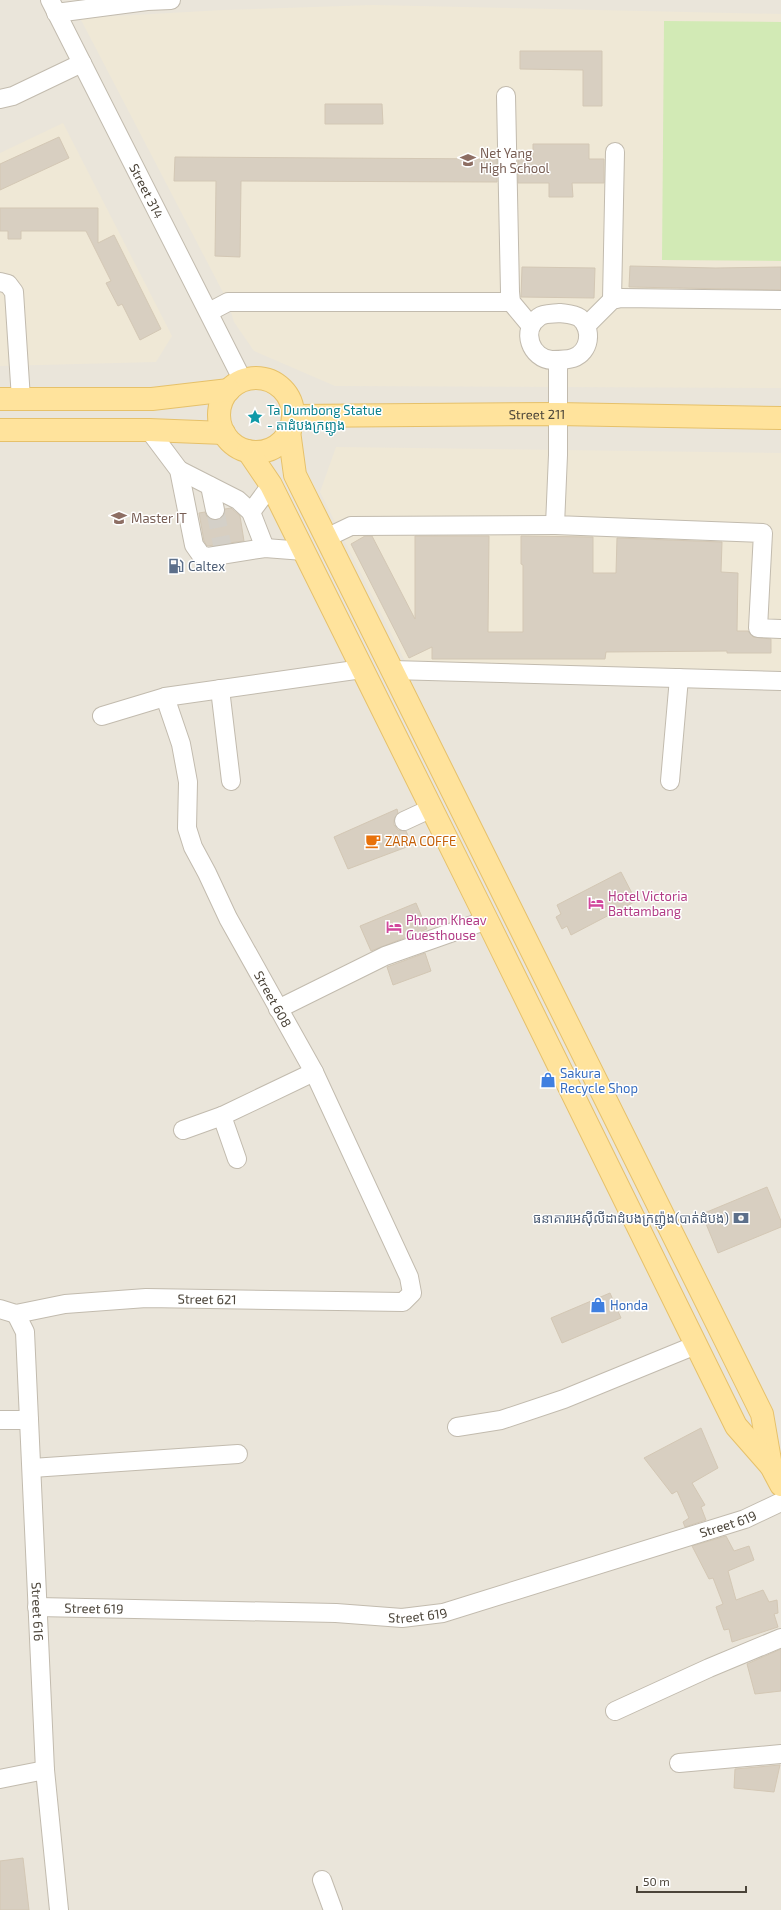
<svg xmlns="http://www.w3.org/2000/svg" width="781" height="1910" font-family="'Exo 2','Noto Sans Khmer',sans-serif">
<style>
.residential{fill:#eae5da}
.education{fill:#efe8d6}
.green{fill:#d2eab5}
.building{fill:#d8cfc1;stroke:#d3c7b4}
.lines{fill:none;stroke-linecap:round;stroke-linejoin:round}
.minor-tunnel{stroke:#d4d0c8;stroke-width:18;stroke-dasharray:18 9;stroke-linecap:butt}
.minor-casing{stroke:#c2bbae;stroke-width:20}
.major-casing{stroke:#e6c16a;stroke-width:24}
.minor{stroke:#fff;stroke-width:18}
.major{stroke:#ffe39c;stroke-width:22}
.labels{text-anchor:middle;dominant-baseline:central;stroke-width:3;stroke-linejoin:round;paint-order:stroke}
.education-label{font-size:13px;fill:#785e54;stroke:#fff;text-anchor:start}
.street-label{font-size:13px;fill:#4b4439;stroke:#fff}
.culture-label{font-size:13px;fill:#0d838f;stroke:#fff;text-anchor:start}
.service-label{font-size:13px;fill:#4e5e75;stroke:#fff;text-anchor:start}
.food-label{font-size:13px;fill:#c56008;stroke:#fff;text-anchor:start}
.hotel-label{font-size:13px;fill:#b23c85;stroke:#fff;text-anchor:start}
.shop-label{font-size:13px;fill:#366cbe;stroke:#fff;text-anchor:start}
</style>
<rect width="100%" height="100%" fill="#f6f3ec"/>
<path class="residential" d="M0,0H781V1910H0Z"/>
<path class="education" d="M373,5L781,14V388L335,386L254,351L234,322L228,302L80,18L223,10Z
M63,123L172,336L156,362L0,366V153Z
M336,447L781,453V671L405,661L320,492Z"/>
<path class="green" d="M664,21L781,22V261L662,260Z"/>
<path class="building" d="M520,51H602V106H583V70L520,69Z
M325,104H382L383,124H325Z
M59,137L69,158L0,190V164Z
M533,144H589V159H604V183H572L573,197H549V183H518V159H533Z
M175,157L497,159V182L241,181L240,257L215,256L216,181H174Z
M0,208H98V243L114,235L161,329L140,340L122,304L118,306L106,283L111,281L86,231H21V239H8V231H0Z
M630,266L715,268L781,267V290L629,287Z
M522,267L595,268L594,298L521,297Z
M231,508L240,516L244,541L207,546L204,541L199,513L205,512L207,517L217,520L222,518L225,509Z
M365,536H372L415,619V536H489L488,632H523V565L521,564V536L593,537V573H616L617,538L722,542L721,572L738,573L737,631H748L753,637L771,639V653H727V651L606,652L605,659H432V647L409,658L351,544Z
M397,809L398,813L394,820V825L398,830L406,831L412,845L348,869L334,837Z
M621,872L636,901L571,935L567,926L562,929L556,917L561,914L557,905Z
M416,903L427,929L371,951L360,926Z
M425,953L431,971L393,985L387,967Z
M767,1187L781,1221V1227L718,1253L702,1214Z
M610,1293L621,1318L562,1343L551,1318Z
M701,1428L718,1468L692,1483L705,1505L701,1507L706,1520L685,1527L683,1522L689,1518L677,1491L672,1494L644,1458Z
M726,1536L734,1551L749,1546L754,1560L728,1571L736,1600L763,1590L769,1602L777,1600L778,1613L774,1614L778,1627L732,1642L729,1629L724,1630L716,1607L723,1604L713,1578L709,1579L692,1546Z
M781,1649V1691L755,1694L747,1664Z
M780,1765L774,1792L734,1788L735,1769Z
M23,1858L29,1910H0V1861Z"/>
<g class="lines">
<path class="minor-tunnel" d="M215,510L223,549"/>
<defs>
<g id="minor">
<path id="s1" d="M50,0L243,381"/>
<path d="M56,13L147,1L171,0"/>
<path d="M506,96L510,292L511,302L531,326"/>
<path d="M0,99L13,96L82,63"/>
<path d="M0,282L8,284L14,292L21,399"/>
<path d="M612,300L615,152"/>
<path d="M209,312L228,302H511"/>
<path d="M560,313C567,314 574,314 580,318C593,330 590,352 573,358C567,360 558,360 552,360C531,359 520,330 539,317C544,313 553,314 560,313Z"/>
<path d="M586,326L612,300L621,298L781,300"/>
<path d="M558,360V455L555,525L763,533L758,628L781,629"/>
<path d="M149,430L179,470L194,545L201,555L208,557L265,548L304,551"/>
<path d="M179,470L238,500L251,512L265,548"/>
<path d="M210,486L215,510"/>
<path d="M251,512L271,485"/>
<path d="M326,538L351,526L555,525"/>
<path d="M392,670L781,681"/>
<path d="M220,689L231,781"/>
<path d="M102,716L165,697L362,669"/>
<path d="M670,781L679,678"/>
<path d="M404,821L432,808"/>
<path d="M278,1009L385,956L487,920"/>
<path d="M183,1130L222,1116"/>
<path d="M237,1159L222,1116L314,1072"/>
<path id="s2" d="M0,1309L16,1314L65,1304L146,1298L403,1302L412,1293L409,1277L314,1072L228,918L207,873L193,847L187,828L188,782L181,744L165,697"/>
<path id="s3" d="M16,1314L25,1332L45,1770L59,1910"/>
<path d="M0,1420H29"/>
<path d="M457,1427L501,1420L564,1399L696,1345"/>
<path d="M32,1468L238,1454"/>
<path id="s4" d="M37,1607L336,1613L402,1618L443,1613L745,1519L781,1502"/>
<path d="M615,1711L709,1668L781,1638"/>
<path d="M679,1763L781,1754"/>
<path d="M0,1779L45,1770"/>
<path d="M322,1880L333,1910"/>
</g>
<g id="major">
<circle cx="256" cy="415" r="37"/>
<path d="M0,399H152L229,390"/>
<path id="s5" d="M293,416L557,414L781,418"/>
<path d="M0,430H149L224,433"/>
<path d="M289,431L295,475L762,1414L771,1466"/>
<path d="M248,451L271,485L487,920L736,1426L771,1466L781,1485"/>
</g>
</defs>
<use href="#minor" class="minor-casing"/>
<use href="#major" class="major-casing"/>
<use href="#minor" class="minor"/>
<use href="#major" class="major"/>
</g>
<defs>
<symbol id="school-bare" viewBox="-9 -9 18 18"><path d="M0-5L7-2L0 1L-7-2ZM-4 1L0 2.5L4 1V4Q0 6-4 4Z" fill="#8d6e63" stroke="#fff" stroke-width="2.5" paint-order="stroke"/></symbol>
<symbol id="sight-bare" viewBox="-9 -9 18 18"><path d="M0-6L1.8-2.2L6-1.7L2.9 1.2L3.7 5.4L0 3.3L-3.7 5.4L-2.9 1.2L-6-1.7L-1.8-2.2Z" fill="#0f9aa8" stroke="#fff" stroke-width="2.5" paint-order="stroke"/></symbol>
<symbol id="university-bare" viewBox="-9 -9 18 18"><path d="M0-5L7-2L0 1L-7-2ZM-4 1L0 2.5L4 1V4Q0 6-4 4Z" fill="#8d6e63" stroke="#fff" stroke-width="2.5" paint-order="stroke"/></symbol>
<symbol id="fuel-bare" viewBox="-9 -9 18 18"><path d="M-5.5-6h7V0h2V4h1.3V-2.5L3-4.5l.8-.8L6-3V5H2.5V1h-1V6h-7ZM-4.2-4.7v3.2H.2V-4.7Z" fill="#5c6f8a" stroke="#fff" stroke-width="2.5" paint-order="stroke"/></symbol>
<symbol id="cafe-bare" viewBox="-9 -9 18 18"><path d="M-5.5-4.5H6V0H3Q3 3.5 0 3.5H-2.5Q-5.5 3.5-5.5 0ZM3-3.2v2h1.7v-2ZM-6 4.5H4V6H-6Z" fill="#e8710a" stroke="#fff" stroke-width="2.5" paint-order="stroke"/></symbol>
<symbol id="hotel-bare" viewBox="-9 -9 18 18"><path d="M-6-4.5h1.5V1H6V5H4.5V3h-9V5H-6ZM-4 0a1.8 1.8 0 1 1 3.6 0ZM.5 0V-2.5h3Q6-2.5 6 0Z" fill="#d1479c" stroke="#fff" stroke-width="2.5" paint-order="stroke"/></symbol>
<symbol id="shop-bare" viewBox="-9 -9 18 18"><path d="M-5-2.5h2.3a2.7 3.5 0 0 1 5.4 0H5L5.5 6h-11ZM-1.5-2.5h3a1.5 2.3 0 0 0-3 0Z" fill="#3f7fe0" stroke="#fff" stroke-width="2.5" paint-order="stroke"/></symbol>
<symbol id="bank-bare" viewBox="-9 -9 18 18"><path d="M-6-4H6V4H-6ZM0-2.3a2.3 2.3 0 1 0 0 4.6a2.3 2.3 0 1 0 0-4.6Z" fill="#5c6f8a" stroke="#fff" stroke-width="2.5" paint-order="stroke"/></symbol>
</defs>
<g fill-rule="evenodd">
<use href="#school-bare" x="457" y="149" width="22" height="22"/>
<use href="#sight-bare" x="244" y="406" width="22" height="22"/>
<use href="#university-bare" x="108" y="507" width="22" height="22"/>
<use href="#fuel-bare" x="165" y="555" width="22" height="22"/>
<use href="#cafe-bare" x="362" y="830" width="22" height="22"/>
<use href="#hotel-bare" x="585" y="892" width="22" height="22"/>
<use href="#hotel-bare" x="383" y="916" width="22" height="22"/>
<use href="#shop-bare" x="537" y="1069" width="22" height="22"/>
<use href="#bank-bare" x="730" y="1207" width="22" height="22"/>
<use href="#shop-bare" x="587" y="1294" width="22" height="22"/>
</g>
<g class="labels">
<g class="education-label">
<text x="480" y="153">Net Yang<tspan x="480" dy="15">High School</tspan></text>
<text x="131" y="518">Master IT</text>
</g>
<g class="street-label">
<text stroke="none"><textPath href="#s1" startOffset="214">Street 314</textPath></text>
<text stroke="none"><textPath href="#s5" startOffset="244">Street 211</textPath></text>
<text transform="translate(273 999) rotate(61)">Street 608</text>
<text stroke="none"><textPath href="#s2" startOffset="209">Street 621</textPath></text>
<text stroke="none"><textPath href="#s4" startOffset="705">Street 619</textPath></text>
<text stroke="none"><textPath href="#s4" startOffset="57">Street 619</textPath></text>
<text stroke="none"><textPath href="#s3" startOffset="300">Street 616</textPath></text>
<text stroke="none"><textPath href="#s4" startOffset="381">Street 619</textPath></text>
</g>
<g class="culture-label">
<text x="267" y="410">Ta Dumbong Statue<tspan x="267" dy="15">- តាដំបងក្រញូង</tspan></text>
</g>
<g class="service-label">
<text x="188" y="566">Caltex</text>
<text x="729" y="1218" text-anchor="end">ធនាគារអេស៊ីលីដាដំបងក្រញ៉ូង(បាត់ដំបង)</text>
</g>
<g class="food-label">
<text x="385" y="841">ZARA COFFE</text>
</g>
<g class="hotel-label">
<text x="608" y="896">Hotel Victoria<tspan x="608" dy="15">Battambang</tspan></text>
<text x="406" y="920">Phnom Kheav<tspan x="406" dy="15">Guesthouse</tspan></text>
</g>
<g class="shop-label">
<text x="560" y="1073">Sakura<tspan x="560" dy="15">Recycle Shop</tspan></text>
<text x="610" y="1305">Honda</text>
</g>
</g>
<path d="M637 1886v6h109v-6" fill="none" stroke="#4b4439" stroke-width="2"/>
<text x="643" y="1886" font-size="12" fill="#4b4439" stroke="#ffffff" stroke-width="3" paint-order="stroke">50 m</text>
</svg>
